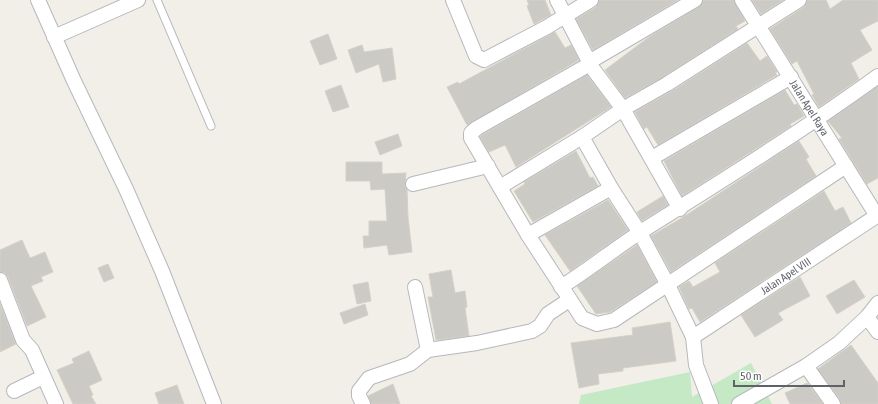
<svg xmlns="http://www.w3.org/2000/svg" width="878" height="404" font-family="'Asap Condensed',sans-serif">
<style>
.green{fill:#c5e8c5}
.building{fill:#cccac5;stroke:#d6d1c6}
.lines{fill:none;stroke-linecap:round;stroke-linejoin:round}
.lane-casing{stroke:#b5b8bc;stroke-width:9}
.street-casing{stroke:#b5b8bc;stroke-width:16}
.lane{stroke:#fff;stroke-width:7}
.street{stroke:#fff;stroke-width:14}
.labels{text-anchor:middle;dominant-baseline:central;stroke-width:3;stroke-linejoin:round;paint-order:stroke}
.street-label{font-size:11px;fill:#5f6368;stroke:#fff}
</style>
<rect width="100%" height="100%" fill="#f1efe8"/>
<path class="green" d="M751,363L772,404H579L581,395L690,372L692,397Z"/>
<path class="building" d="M527,0H545L551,15L534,24L527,6L529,5Z
M599,0H678L593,50L576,19L596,7Z
M703,0H734L745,21L736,26L738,29L663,77L625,98L605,70L649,37L699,7Z
M752,0H783L761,14Z
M807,0H826L830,9L843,0H878V21L860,30L872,50L851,63L859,79L819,107L812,95L814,94L797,61L792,64L770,29L804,7Z
M555,32L565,48L571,45L579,60L467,125L447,87L458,82L459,84Z
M328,34L337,59L320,65L310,41Z
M747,43L760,61L767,56L777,72L775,73L777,75L658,145L647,127L644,129L635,112L672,91Z
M362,45L364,52L392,48L396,79L383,82L379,64L356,73L348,50Z
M587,75L611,107L516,167L505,145L489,152L480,137L482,135Z
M341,85L349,107L333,112L325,91Z
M878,86V178L867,184L839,139L842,138L828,121Z
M785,90L794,105L797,104L804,116L790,124L791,126L785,130L682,196L664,161Z
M398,134L402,146L380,155L375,142Z
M799,141L809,157L806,159L816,176L671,272L651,236L685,216Z
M576,151L590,178L593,177L598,186L533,222L514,191L525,184L524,182Z
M346,162H382V174L406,173L405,186L407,190L408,217L412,252L389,255L387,245L364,248L363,236H369V221H387L385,189L371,190L370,181H346Z
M824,191L835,211L843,207L851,223L700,322L692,308L689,309L679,287L689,281L693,287L720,272L715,263Z
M663,196L668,205L642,221L637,212Z
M608,200L628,230L570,271L545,235Z
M22,240L30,258L45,252L53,272L41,277L43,281L31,286L46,317L27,326L8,277L5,273L0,272V250Z
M637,245L657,282L610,312L596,314L577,286Z
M108,264L114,278L104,282L98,268Z
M451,270L455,293L465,291L467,307L465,308L469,336L436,340L428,297H433L429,274Z
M800,277L810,296L778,313L783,320L755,337L741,315Z
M854,280L865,297L837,314L826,296Z
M368,282L371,301L357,304L353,285Z
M0,304L16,344L0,352Z
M365,304L368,315L344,324L340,313Z
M670,322L676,361L623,368V371L598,374L599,384L579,388L571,343L633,335L632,328Z
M851,345L878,383V404H841L840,399L818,369Z
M89,351L102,380L89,386L93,395L91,396L96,404H73L57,370L74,363L72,359Z
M807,383L823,404H790L785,393Z
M393,384L400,404H371L368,396Z
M177,385L184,404H159L155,393Z"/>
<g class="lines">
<defs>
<path id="lane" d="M157,0L211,126"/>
<g id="street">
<path d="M38,0L74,81L126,189L162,271L214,404"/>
<path d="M453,0L476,56L484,60L547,27L591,0"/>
<path d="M557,0L593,69L623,109L582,137L611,188L640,233L668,285L693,337L696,365L711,404"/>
<path id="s1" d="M742,0L877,216"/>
<path d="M54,37L138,0"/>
<path d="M589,62L695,0"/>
<path d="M590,64L477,128L471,133V138L528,235L582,318L597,324L614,320L846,166"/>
<path d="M652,158L791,77"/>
<path d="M413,184L488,166"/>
<path d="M500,187L582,137"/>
<path d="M680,209L623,109L667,84L799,0"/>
<path d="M528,235L611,188"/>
<path d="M0,280L23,340L32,350L56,404"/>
<path d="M415,287L428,350"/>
<path d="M561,287C588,270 613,250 639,233C720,182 801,132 878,76"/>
<path d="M867,317L878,332"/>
<path id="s2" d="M693,337L878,215"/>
<path d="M806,366L833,404"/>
<path d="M14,391L43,377"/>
<path d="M363,404L359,396V391L369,378L410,364L428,350L477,343L532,331L540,326L548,314L569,300"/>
<path d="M739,404L806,366L839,343L867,317L878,303"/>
</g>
</defs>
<use href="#lane" class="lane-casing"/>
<use href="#street" class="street-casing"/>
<use href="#lane" class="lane"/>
<use href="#street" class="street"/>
</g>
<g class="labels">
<g class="street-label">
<text stroke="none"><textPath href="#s1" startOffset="127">Jalan Apel Raya</textPath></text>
<text stroke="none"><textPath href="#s2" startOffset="111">Jalan Apel VIII</textPath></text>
</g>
</g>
<path d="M734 380v6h110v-6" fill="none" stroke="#5f6368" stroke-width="2"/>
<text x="740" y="380" font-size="12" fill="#5f6368" stroke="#ffffff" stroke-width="3" paint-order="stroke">50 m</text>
</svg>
